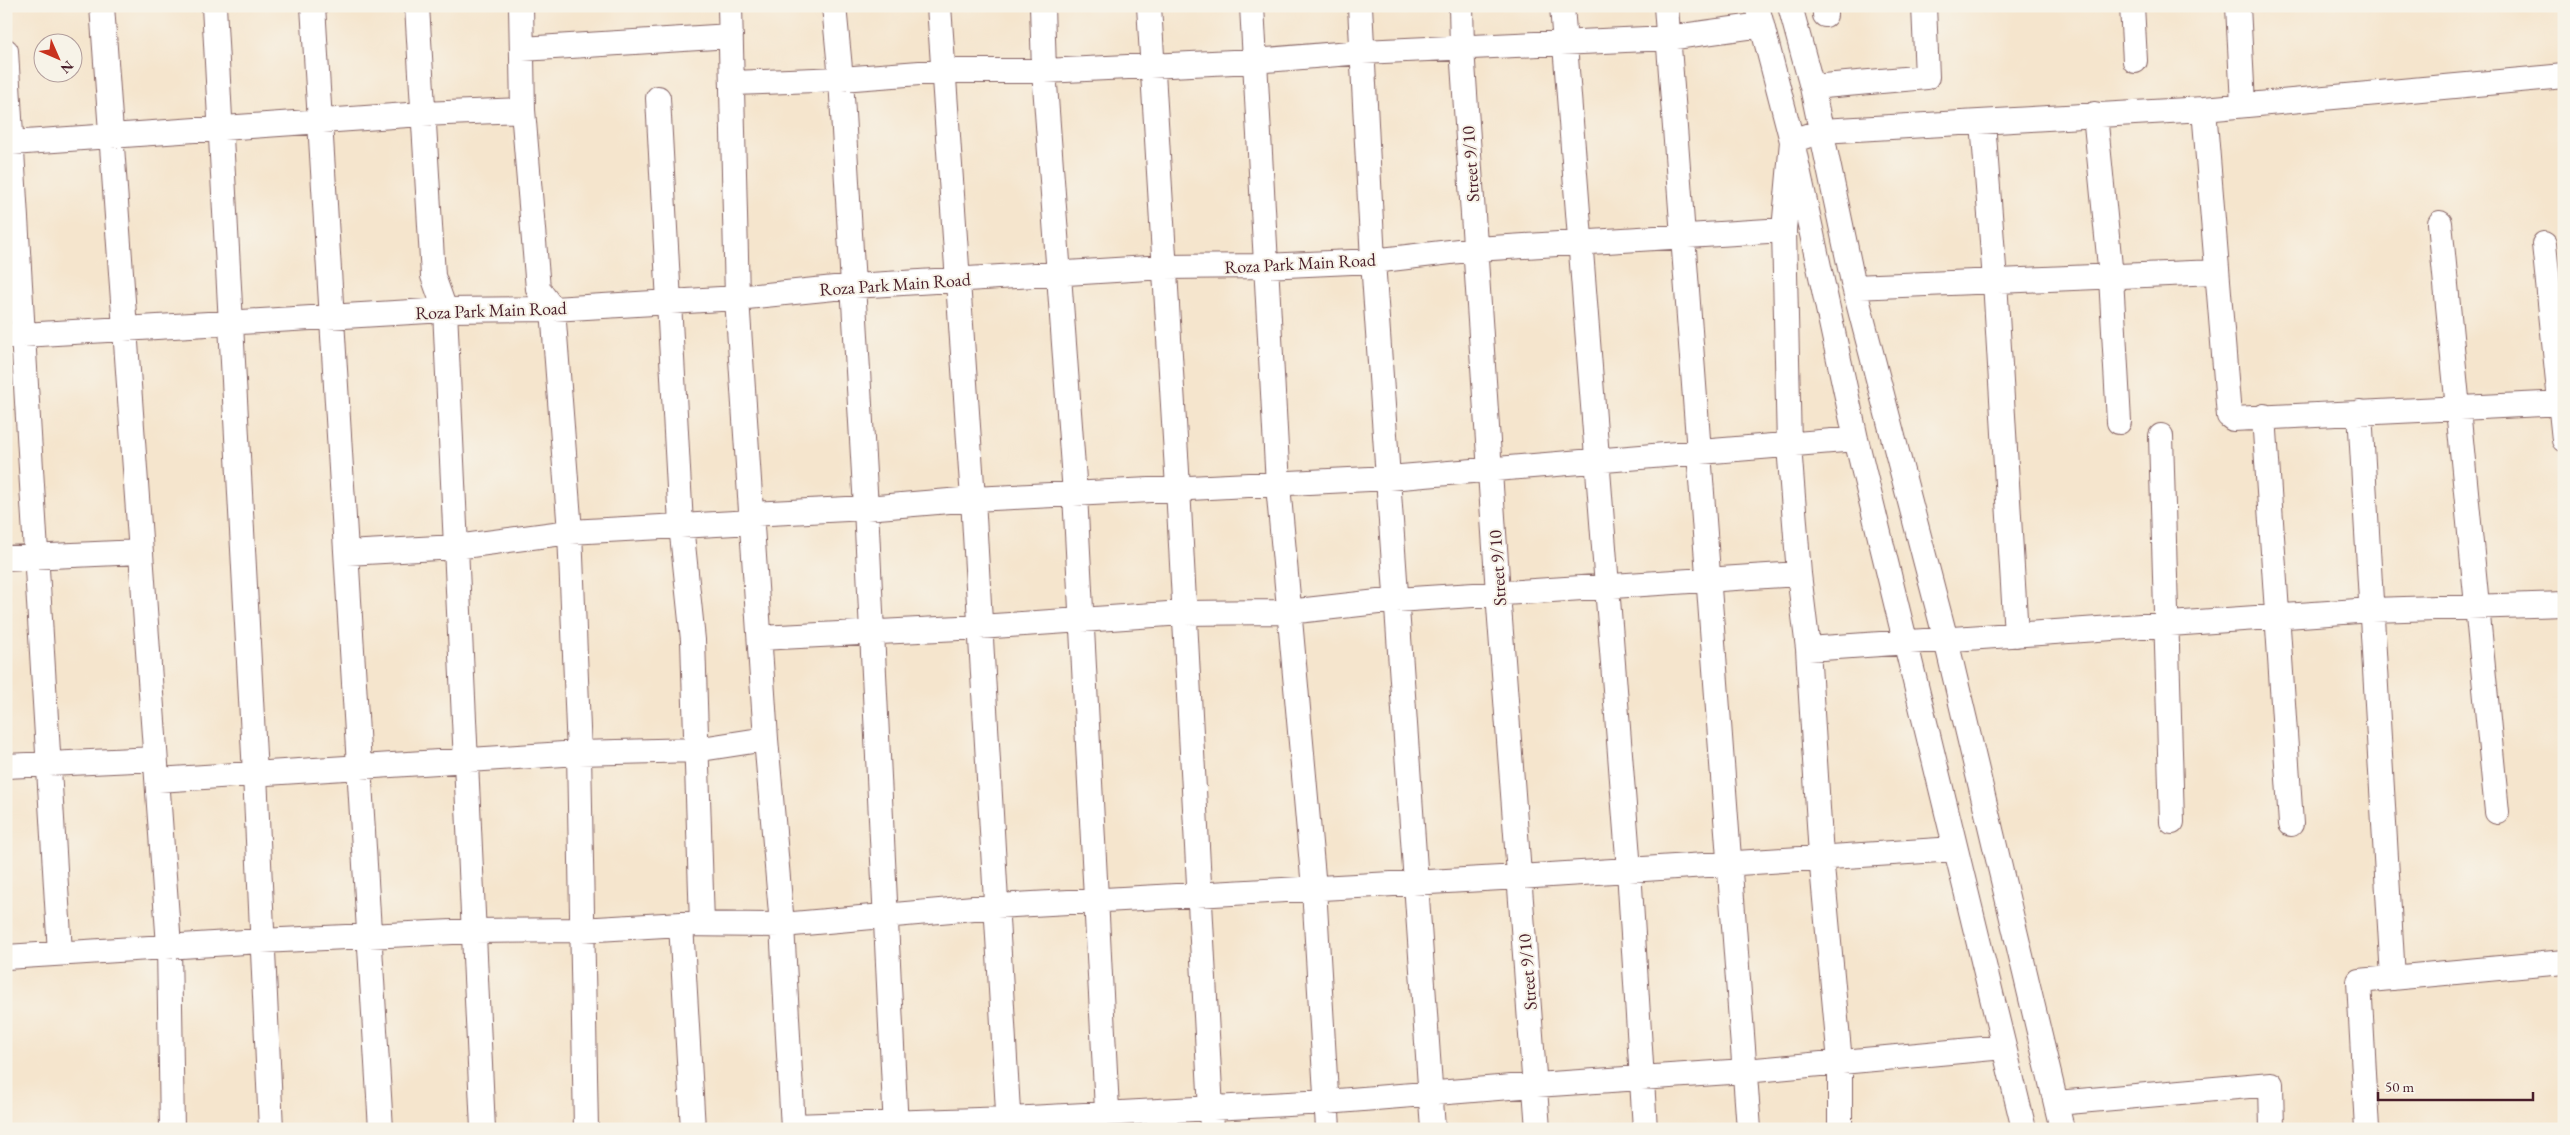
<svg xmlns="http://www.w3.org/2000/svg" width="2570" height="1135" font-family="'EB Garamond',serif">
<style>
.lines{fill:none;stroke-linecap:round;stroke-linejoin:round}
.street-casing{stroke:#866464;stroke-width:26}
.street{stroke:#fff;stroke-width:24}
.labels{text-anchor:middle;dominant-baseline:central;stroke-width:4;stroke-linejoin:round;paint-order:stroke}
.street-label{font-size:18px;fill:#4a1f2b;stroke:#f7f3e8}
</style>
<rect width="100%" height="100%" fill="#f7f3e8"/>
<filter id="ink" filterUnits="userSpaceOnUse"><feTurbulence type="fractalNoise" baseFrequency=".02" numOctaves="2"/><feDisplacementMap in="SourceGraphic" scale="10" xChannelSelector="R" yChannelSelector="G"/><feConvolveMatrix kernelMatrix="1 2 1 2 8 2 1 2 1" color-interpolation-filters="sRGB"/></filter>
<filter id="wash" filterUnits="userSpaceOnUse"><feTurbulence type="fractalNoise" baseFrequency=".0096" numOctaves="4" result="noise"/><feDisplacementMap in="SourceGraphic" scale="20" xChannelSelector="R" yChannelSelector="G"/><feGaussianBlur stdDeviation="1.12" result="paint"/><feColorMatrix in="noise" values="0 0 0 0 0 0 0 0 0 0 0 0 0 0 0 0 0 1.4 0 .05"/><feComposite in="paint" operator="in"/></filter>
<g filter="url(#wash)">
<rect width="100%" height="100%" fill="#f5e5cd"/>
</g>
<g filter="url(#ink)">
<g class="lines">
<defs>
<path id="street" d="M102,6L169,946L172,1129
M214,6L255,774L271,1129
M313,6L381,1129
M417,6L433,276L445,310L483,1129
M521,6L523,110L538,289L553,309L570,532L579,753L586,1129
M730,6L737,298L766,739L782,925L793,1129
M834,6L841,79L866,508L896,1129
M939,6L973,499L1009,1129
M1042,6L1044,71L1075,494L1108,1129
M1149,6L1178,488L1212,1129
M1252,6L1278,485L1314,888L1328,1129
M1360,6L1373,261L1433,1129
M1461,6L1462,48L1498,593L1538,1129
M1562,6L1629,870L1645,1129
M1666,6L1749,1129
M1757,6L1792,141L1784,230L1789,446L1799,574L1808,649L1821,856L1840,1062V1129
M1790,6L1812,87L1854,287L1946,640L2062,1129
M1825,6V15
M2132,6L2135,61
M2238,6L2243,105
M522,49L731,36
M6,51L60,953
M733,83L841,79L946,71H1044L1254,61L1362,52L1668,38L1762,25
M1812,87L1927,77L1924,6
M658,98L681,525L693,640L702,924
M2204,109L2229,416L2233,419L2564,403
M2095,114L2111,277L2119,422
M1983,122L1995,281L2016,635
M12,143L422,114L523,110
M2440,223L2497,812
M2544,244L2564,440
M1854,287L2216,272
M6,336L445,310L553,309L737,298L854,286L1164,267L1265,266L1373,261L1476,249L1784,230
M2360,412L2393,978
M2264,416L2291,824
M2161,436L2172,822
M753,514L866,508L973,499L1389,478L1856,439
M347,553L456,547L570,532L753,522
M6,558L140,552
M760,638L979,627L1183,613L1288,612L1396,600L1799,574
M1808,649L2372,610L2564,604
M6,766L155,759
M158,780L579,753L695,750L766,739
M681,924L693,1129
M6,957L261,941L474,931L581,930L681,924L782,925L996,906L1519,877L1955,849
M2057,1103L2271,1084L2272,1129
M793,1126L1009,1119L1326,1102L1536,1085L1745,1071L2004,1047
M2024,1129L1856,439L1792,141L1821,131L2204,109L2564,76
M2367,1129L2359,981L2564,962"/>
</defs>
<use href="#street" class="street-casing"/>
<use href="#street" class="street"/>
</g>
</g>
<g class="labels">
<g class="street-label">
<text transform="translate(1470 164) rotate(-94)">Street 9/10</text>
<text transform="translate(1300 263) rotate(-3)">Roza Park Main Road</text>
<text transform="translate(895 284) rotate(-4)">Roza Park Main Road</text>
<text transform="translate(491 310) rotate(-2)">Roza Park Main Road</text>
<text transform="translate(1497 568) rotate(-94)">Street 9/10</text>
<text transform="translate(1527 972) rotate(-95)">Street 9/10</text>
</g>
</g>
<rect width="2570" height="1135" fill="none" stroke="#f7f3e8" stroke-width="25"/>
<g transform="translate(58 58) rotate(135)"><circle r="24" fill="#f7f3e8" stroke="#b29e9c"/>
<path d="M0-4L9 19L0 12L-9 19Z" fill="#c8321e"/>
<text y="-8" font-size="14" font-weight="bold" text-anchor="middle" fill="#4a1f2b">N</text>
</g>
<path d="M2378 1092v8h155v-8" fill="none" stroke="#4a1f2b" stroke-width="2.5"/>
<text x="2385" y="1092" font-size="15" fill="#4a1f2b" stroke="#f7f3e8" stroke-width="4" paint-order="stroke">50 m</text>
</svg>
